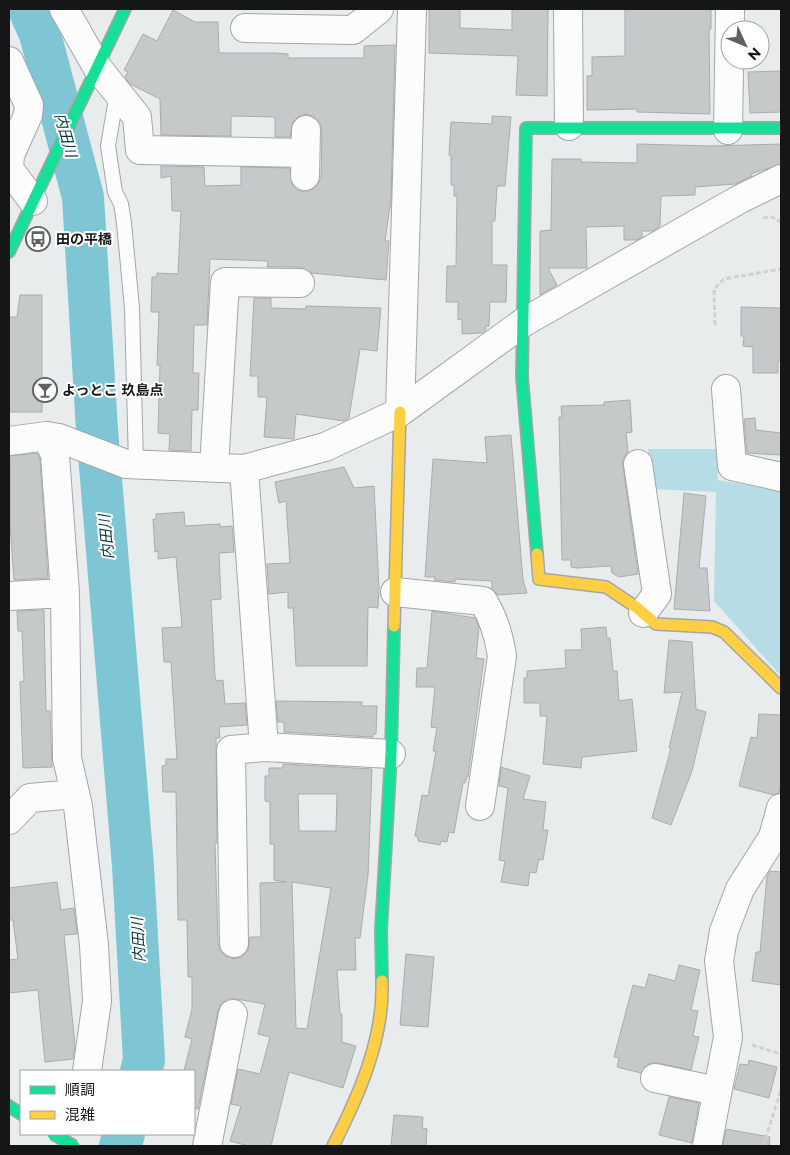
<svg xmlns="http://www.w3.org/2000/svg" width="790" height="1155" font-family="Montserrat,'Noto Sans JP',sans-serif">
<style>
.green{fill:#b6dce5}
.lines{fill:none;stroke-linecap:round;stroke-linejoin:round}
.river{stroke:#7fc6d5;stroke-width:42}
.building{fill:#c6c9ca;stroke:#aaadae;fill-rule:evenodd}
.lane-casing{stroke:#a3a6a7;stroke-width:16}
.street-casing{stroke:#a3a6a7;stroke-width:30}
.fast-casing{stroke:#a3a6a7;stroke-width:14}
.slow-casing{stroke:#a3a6a7;stroke-width:14}
.path{stroke:#d0d2d2;stroke-width:3;stroke-dasharray:5 2.5;stroke-linecap:butt}
.lane{stroke:#fcfcfc;stroke-width:14}
.street{stroke:#fcfcfc;stroke-width:28}
.fast{stroke:#16e098;stroke-width:11}
.slow{stroke:#ffcf43;stroke-width:11}
.fast-bridge-casing{stroke:#a3a6a7;stroke-width:14;stroke-linecap:butt}
.fast-bridge{stroke:#16e098;stroke-width:11}
.labels{text-anchor:middle;dominant-baseline:central;stroke-width:4;stroke-linejoin:round;paint-order:stroke}
.poi-label{font-size:14px;font-weight:bold;fill:#141617;stroke:#fff;text-anchor:start}
.water-label{font-size:15px;font-style:italic;fill:#05353f;stroke:#fff}
</style>
<rect width="100%" height="100%" fill="#e8eced"/>
<path class="green" d="M648,449H717L718,480L781,491V676L714,601L716,492L651,489Z"/>
<g class="lines">
<path class="river" d="M29,9L40,34L83,197L97,430L133,866L144,1060L141,1071
M120,1146L124,1134"/>
</g>
<path class="building" d="M429,9H460V28L512,30V9H548L547,96L516,95L518,56L429,53Z
M625,9H711V29H709L710,114L637,112V109L587,110V76H592V57L625,56Z
M173,10L195,22H218L219,53H275L288,54V58H364V46L395,45L391,199L385,241H389L386,280L311,273L300,267H267L268,261L210,259L207,325H194L193,373H199L198,410H192L191,451L169,450L170,434L158,433L160,365H157L159,312H151L152,277H157V273L178,274L181,211H172L171,176L161,178V166L204,167L205,186L241,185V167L290,168L292,184L297,190L305,192L313,189L318,184L321,177L322,130L320,123L314,117L306,114L298,117L293,122L290,137H275V117L231,116V136L161,135L160,99L130,84L125,77L128,72L124,70L143,34L157,41Z
M781,71V112L750,113L748,72Z
M492,116L511,117L505,186H497L495,221H492V265H507L506,302H490L489,326H486V330L482,333L462,334V319L458,320V302H446L447,266H456L457,196H454V185H451V156L449,155L451,122L492,124Z
M637,144L711,146L781,144V164L751,174L752,176L735,184L695,187V195L661,196L660,226L653,231H642V237L637,240H624V226L586,227L587,268H548L557,285L540,295V231L551,230L552,159H581V162L637,163Z
M20,295H42V412H9V317H17Z
M254,298H271V308L306,309V306L381,308L377,351L360,349L349,418L344,421L296,414L294,439L264,437L267,397H258V376H250Z
M741,307L781,308V361H778V373H753V347L743,346L744,336H741Z
M630,400L632,432L626,433L628,452L623,459V466L638,574L619,577L612,573L611,566L577,568L571,567V560H562L559,417H562L561,406L604,405V402Z
M755,418L756,430L781,433V455L747,453L744,419Z
M511,435L523,580L527,593L498,595L492,589V581L455,579V582L434,580L435,577H425L433,459L487,463L485,437Z
M37,453L40,459L48,578L14,580L10,523V456Z
M344,467L354,488L374,486L379,588L378,608L368,607L367,666H296L293,608H288V592L269,594L267,564L290,563L286,501L279,503L275,482Z
M684,493L706,496L699,568H707L710,611L674,609Z
M184,512L185,526L220,524V527L232,526L234,552L219,553L221,599L211,600L215,677L216,681L223,680L225,704L245,703L247,725L219,727L220,738H216L217,843H215L218,943L220,951L226,956L234,959L242,957L248,950L250,937H261L260,883L286,882L274,880V844H270V802L265,801V776H269V768H283V764L372,769L368,875L360,938H355L356,970H337L340,1014H342V1042L356,1046L343,1088L289,1072L271,1146H249L230,1141L241,1106L231,1104L238,1069L260,1074L270,1037L258,1034L265,1004L236,999H228L221,1004L218,1011L198,1109L194,1108V1071H184L192,1039L185,1037L192,1009V977H188L187,920H178L176,792H163L162,766L166,765V759H177L171,662H164L162,628L182,627L176,557L158,559V551L155,552L153,519H156V514ZM298,794H337L336,831H299ZM292,882L331,888L307,1029L296,1028Z
M44,610L46,711H50L52,767L23,768L20,682L24,681L22,631H18L17,611Z
M432,611L475,618L479,627L476,658L484,659L468,777L467,776L465,783H463L454,833L449,832L447,842L441,841L440,845L418,841V837L415,836L422,795L428,796L436,751H433L437,728L431,727L435,687H416L417,668H427Z
M606,627L607,638H610L613,671H617L619,701L632,699L637,751L582,757L581,768L543,764L547,716H540V703H524V678H527V671L566,668L565,650H582L581,629Z
M669,640L692,642L696,709L706,712L692,771L671,825L652,818L671,748H669L682,692L664,693Z
M276,701L362,702V706H377L376,734H373V737L284,732V722H278Z
M759,714L781,715V784L779,793L774,795L739,786L751,737L757,738Z
M501,767L530,776L523,799L546,802L543,830H548L543,860L539,859L536,873L530,872L528,886L501,882L505,861L499,860L508,788L499,786Z
M770,871L781,872V985L752,981L756,952H760L767,876Z
M57,882L61,910L74,908L77,934L64,935L75,1045L73,1059L45,1062L38,990L9,993V960L18,959L13,920H9V888Z
M406,954L434,957L428,1027L400,1025Z
M679,965L700,970L691,1010L698,1011L693,1036L699,1037L691,1070L658,1063H650L641,1073L617,1067L619,1058L614,1057L633,985L645,988L649,974L675,981Z
M749,1060L777,1067L769,1098L734,1089L740,1064L748,1065Z
M669,1097L699,1103L692,1143L659,1135Z
M394,1115L423,1117L422,1128L427,1129L426,1146H391Z
M726,1129L770,1137L769,1146H723Z"/>
<g class="lines">
<defs>
<path id="lane" d="M117,93L108,146L115,192L121,204L124,223L132,308L136,464"/>
<path id="street" d="M64,9L97,67L137,117L140,150L305,153
M568,9L569,126
M245,28L353,30L379,9
M9,61L29,105L28,115L10,155L9,169L33,201
M728,130L730,9
M305,176L306,130
M726,389L732,466L781,477
M400,412L412,9
M47,436L55,455L65,593L67,758L78,806L94,945L97,1001L87,1071
M9,441L47,436L59,438L126,464L244,469L325,447L400,412L524,322L740,199L781,179
M638,464L657,594L643,613
M214,467L225,282L300,283
M244,469L264,747
M395,592L483,601C494,618 499,636 502,656L480,806
M9,596L65,593
M9,820L30,798L75,794
M234,943L231,750L264,747L391,754
M655,1078L717,1091
M207,1146L233,1014
M707,1146L728,1037L719,961L724,931L740,889L773,837L781,808"/>
<path id="fast" d="M9,252L125,9
M537,554L522,377L526,128H781
M382,981L381,931L391,754L394,626
M9,1106L21,1114"/>
<path id="slow" d="M537,554L539,579L606,587L636,607L656,624L712,627L724,632L781,688
M394,626L400,412
M333,1146C359,1095 384,1039 382,981"/>
</defs>
<use href="#lane" class="lane-casing"/>
<use href="#street" class="street-casing"/>
<use href="#fast" class="fast-casing"/>
<use href="#slow" class="slow-casing"/>
<path class="path" d="M763,218L772,217L781,222
M715,325L714,289L724,279L781,269
M752,1045L781,1054
M763,1146L781,1090"/>
<use href="#lane" class="lane"/>
<use href="#street" class="street"/>
<use href="#fast" class="fast"/>
<use href="#slow" class="slow"/>
<defs>
<path id="fast-bridge" d="M53,1134L74,1146"/>
</defs>
<use href="#fast-bridge" class="fast-bridge-casing"/>
<use href="#fast-bridge" class="fast-bridge"/>
</g>
<defs>
<symbol id="bus-ring" viewBox="-11 -11 22 22"><circle r="9.5" fill="#fff" stroke="#5e6162" stroke-width="1.5"/><path d="M-5-6H5V4H4V6H2V4H-2V6H-4V4H-5ZM-3.5-4V0h7V-4ZM-3.5 1.2v1.5H-2V1.2ZM2 1.2v1.5H3.5V1.2Z" fill="#5e6162"/></symbol>
<symbol id="bar-ring" viewBox="-11 -11 22 22"><circle r="9.5" fill="#fff" stroke="#5e6162" stroke-width="1.5"/><path d="M-6-5H6L.8 .8V4.5H3.5V6h-7V4.5H-.8V.8Z" fill="#5e6162"/></symbol>
</defs>
<g fill-rule="evenodd">
<use href="#bus-ring" x="24" y="225" width="28" height="28"/>
<use href="#bar-ring" x="31" y="376" width="28" height="28"/>
</g>
<g class="labels">
<g class="poi-label">
<text x="56" y="239">田の平橋</text>
<text x="62" y="390">よっとこ 玖島点</text>
</g>
<g class="water-label">
<text transform="translate(66 135) rotate(75)">内田川</text>
<text transform="translate(106 537) rotate(-95)">内田川</text>
<text transform="translate(138 940) rotate(-93)">内田川</text>
</g>
</g>
<rect width="790" height="1155" fill="none" stroke="#141617" stroke-width="20"/>
<rect x="20" y="1070" width="175" height="65" fill="#ffffff" stroke="#a1a2a2"/>
<rect x="30" y="1086" width="25" height="8" fill="#16e098" stroke="#a1a2a2"/>
<text x="65" y="1095" font-size="15" fill="#141617">順調</text>
<rect x="30" y="1111" width="25" height="8" fill="#ffcf43" stroke="#a1a2a2"/>
<text x="65" y="1120" font-size="15" fill="#141617">混雑</text>
<g transform="translate(745 45) rotate(134)"><circle r="24" fill="#ffffff" stroke="#a1a2a2"/>
<path d="M0-4L9 19L0 12L-9 19Z" fill="#5e6162"/>
<text y="-8" font-size="14" font-weight="bold" text-anchor="middle" fill="#141617">N</text>
</g>
</svg>
